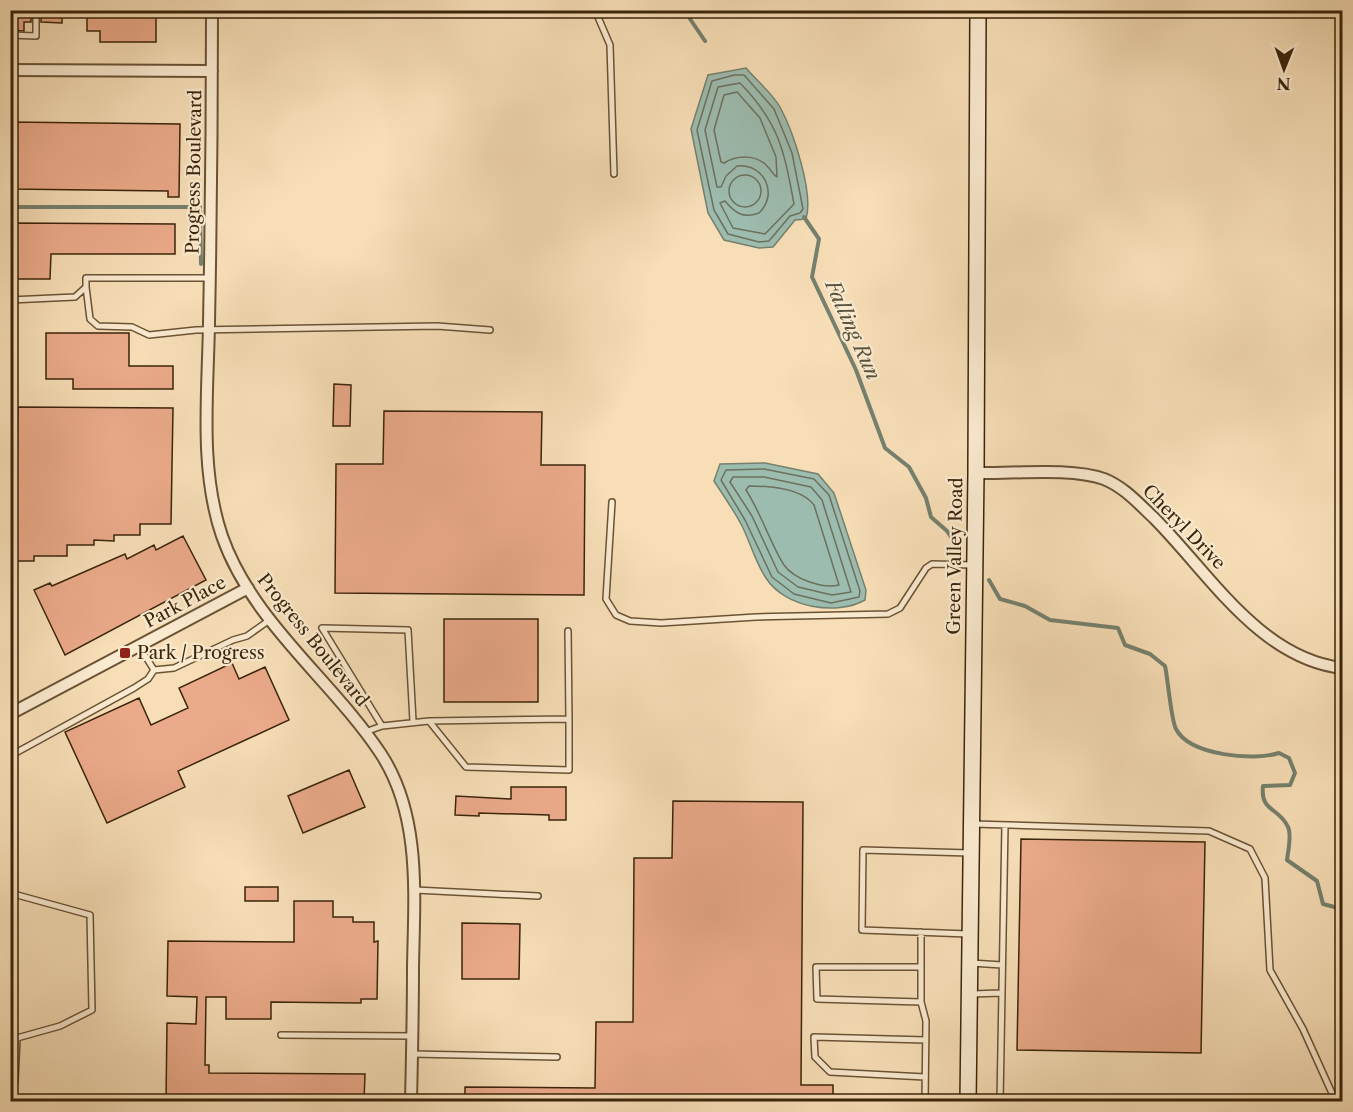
<svg xmlns="http://www.w3.org/2000/svg" width="1353" height="1112" font-family="'Libre Caslon Text',serif">
<style>
.water{fill:#9dbcb0;stroke:#75806e;stroke-width:1.5}
.lines{fill:none;stroke-linecap:round;stroke-linejoin:round}
.shore{stroke:#6c705d;stroke-width:1.5}
.stream{stroke:#75806e;stroke-width:4}
.building{fill:#ebaa8a;stroke:#3a250a;stroke-width:1.5}
.lane-casing{stroke:#695335;stroke-width:8}
.street-casing{stroke:#695335;stroke-width:14}
.secondary-casing{stroke:#3a250a;stroke-width:18}
.lane{stroke:#faead0;stroke-width:5}
.street{stroke:#faead0;stroke-width:10}
.secondary{stroke:#faead0;stroke-width:15}
.poi-dot{fill:#8f2418;stroke:#faead0;stroke-width:2}
.labels{text-anchor:middle;dominant-baseline:central;stroke-width:4.5;stroke-linejoin:round;paint-order:stroke}
.street-label{font-size:18px;fill:#3a250a;stroke:#faead0}
.poi-label{font-size:18px;fill:#3a250a;stroke:#faead0;text-anchor:start}
.water-label{font-size:20px;font-style:italic;fill:#58523c;stroke:#faead0}
</style>
<rect width="100%" height="100%" fill="#f7deb7"/>
<filter id="stains"><feTurbulence type="fractalNoise" baseFrequency=".00333" numOctaves="4"/><feColorMatrix values="0 0 0 0 .2 0 0 0 0 .09 0 0 0 0 .02 0 0 0 .5 -.17"/></filter>
<radialGradient id="worn" r=".72"><stop offset=".6" stop-color="#630" stop-opacity="0"/><stop offset="1" stop-color="#630" stop-opacity=".3"/></radialGradient>
<path class="water" d="M746,68C756,80 772,93 780,107C793,131 814,193 806,219L795,220L773,247L759,248L724,240L708,213L691,129L708,75Z
M765,463L818,474L834,493L866,590L865,600C837,616 785,608 766,578C755,562 750,541 741,524C733,509 723,495 714,481L720,464Z"/>
<g class="lines">
<path class="shore" d="M734,75H744L774,109L792,153L803,209L800,213L790,216L769,241L759,242L728,234L714,210L697,130L712,81Z
M740,83C779,123 784,150 794,204L765,234L733,228L720,203L725,201C735,213 743,219 759,213C779,194 764,163 737,166L726,176L721,187H717L705,130L718,87Z
M737,92L760,118L776,157L777,177C772,174 772,171 768,167C757,154 737,155 724,163L721,162L714,130L724,95Z
M729 191a16 16 0 1 1 32 0a16 16 0 1 1-32 0Z
M764,469L814,479L829,495L860,591L859,597L831,603L794,594L772,577L745,520L721,480L726,470Z
M733,477H764L811,487L822,500L851,592L832,595L798,587L778,572L752,516L730,482Z
M749,486C770,486 801,488 814,505L839,585C822,589 794,579 784,565C771,545 761,513 746,490Z"/>
<path class="stream" d="M684,10L705,41
M10,207H200L201,264
M804,217L819,239L812,277L856,370L885,448L909,467L926,498L931,517L947,531L961,552
M989,580L1000,599L1025,606L1050,620L1118,628L1125,645L1150,654L1165,666C1168,679 1171,720 1176,729C1190,756 1255,761 1279,753L1289,758L1295,773L1290,785L1263,786C1260,812 1279,807 1288,827C1292,835 1288,851 1287,860L1317,881L1323,904L1342,909"/>
</g>
<path class="building" d="M10,10H31V22H24V31L10,30Z
M41,10H62V23L41,22Z
M87,10H156V42H100V31H87Z
M10,122L180,124L179,197H168V191L10,189Z
M10,223L175,224V254H51L50,279H10Z
M46,333H129V366H173V389H73V379H46Z
M334,384L351,385L350,426H333Z
M18,407L173,408L171,524H140V535H114V541L94,540V545H67V556H34V561H16Z
M384,411L542,412L541,465H585L584,595L335,593L336,464H383Z
M183,536L206,580L65,655L34,590L50,583L52,586L125,554L127,559L154,545L156,550Z
M444,619H538V702H444Z
M232,663L239,679L265,667L289,720L178,771L185,787L107,823L65,732L139,698L151,725L188,708L179,688Z
M349,770L365,807L303,833L288,796Z
M511,787H566V820H549V815L479,813V816L455,815L456,796L511,799Z
M673,801L803,802L801,1085H833V1101H465V1087L595,1088L596,1022H633L634,858H672Z
M1021,839L1205,842L1201,1053L1017,1050Z
M245,887H278V901H245Z
M294,901H333V917H353V922H374V942L378,941L377,999H361V1003L271,1002V1019H226V997H206L205,1065H209V1073L365,1074L364,1101H166L167,1023L196,1024L197,997L167,996L168,941L294,942Z
M462,923L520,924L519,979H462Z"/>
<g class="lines">
<defs>
<path id="lane" d="M595,10L610,45L614,174
M10,35L36,36V10
M86,287V278H210
M10,300L75,297L86,287L90,319L98,326L132,327L149,335L196,330L437,326L490,330
M612,502L606,599L616,615L630,621L661,623L756,617L888,614L900,608L926,568L932,564L973,565
M568,631L569,719
M139,646L154,670
M154,670L174,668L233,640L247,636L271,619
M382,726L322,628L408,630L413,721
M365,732L382,726L429,721L466,767L569,770V719L429,721
M10,756L134,688L148,679L154,670
M973,824L1209,831L1250,849L1265,878L1270,970L1303,1029L1336,1102
M415,890L538,896
M10,893L90,915L92,1010L60,1026L17,1038L15,1081H10
M921,932V1002L926,1021L925,1102
M968,934L862,930L863,850L970,853
M971,963L1002,965
M972,994L1001,993
M921,1002L817,999L816,967H921
M281,1035L412,1036
M412,1054L557,1057
M925,1077L830,1072L815,1057L814,1037L926,1040
M1000,1102L1005,825"/>
<path id="street" d="M212,10C212,115 211,219 209,323C208,392 199,469 222,536C252,622 332,680 381,754C422,817 414,898 413,968C413,1013 412,1057 411,1102
M10,70L212,71
M976,473C1012,474 1071,467 1104,479C1124,487 1138,503 1154,518C1209,573 1259,658 1342,668
M10,714L248,588"/>
<path id="secondary" d="M968,1102L976,473L978,10"/>
</defs>
<use href="#lane" class="lane-casing"/>
<use href="#street" class="street-casing"/>
<use href="#secondary" class="secondary-casing"/>
<use href="#lane" class="lane"/>
<use href="#street" class="street"/>
<use href="#secondary" class="secondary"/>
</g>
<rect class="poi-dot" x="119" y="647" width="12" height="12" rx="3"/>
<g class="labels">
<g class="street-label">
<text transform="translate(194 172) rotate(-89)">Progress Boulevard</text>
<text transform="translate(1184 527) rotate(46)">Cheryl Drive</text>
<text transform="translate(955 556) rotate(-89)">Green Valley Road</text>
<text transform="translate(185 602) rotate(-28)">Park Place</text>
<text transform="translate(313 640) rotate(51)">Progress Boulevard</text>
</g>
<g class="poi-label">
<text x="137" y="653">Park / Progress</text>
</g>
<g class="water-label">
<text transform="translate(853 330) rotate(66)">Falling Run</text>
</g>
</g>
<rect width="1353" height="1112" fill="none" stroke="#f7deb7" stroke-width="36"/>
<rect x="12" y="12" width="1329" height="1088" fill="none" stroke="#3a250a" stroke-width="3"/>
<rect x="18" y="18" width="1317" height="1076" fill="none" stroke="#3a250a" stroke-width="1.5"/>
<g transform="translate(1284 69) rotate(181)" stroke="#faead0" stroke-width="4.5" paint-order="stroke">
<path d="M0-4.5L10 22L0 15L-10 22Z" fill="#3a250a"/>
<text y="-9" font-size="16" font-weight="bold" text-anchor="middle" fill="#3a250a">N</text>
</g>
<rect width="100%" height="100%" filter="url(#stains)"/>
<rect width="100%" height="100%" fill="url(#worn)"/>
</svg>
